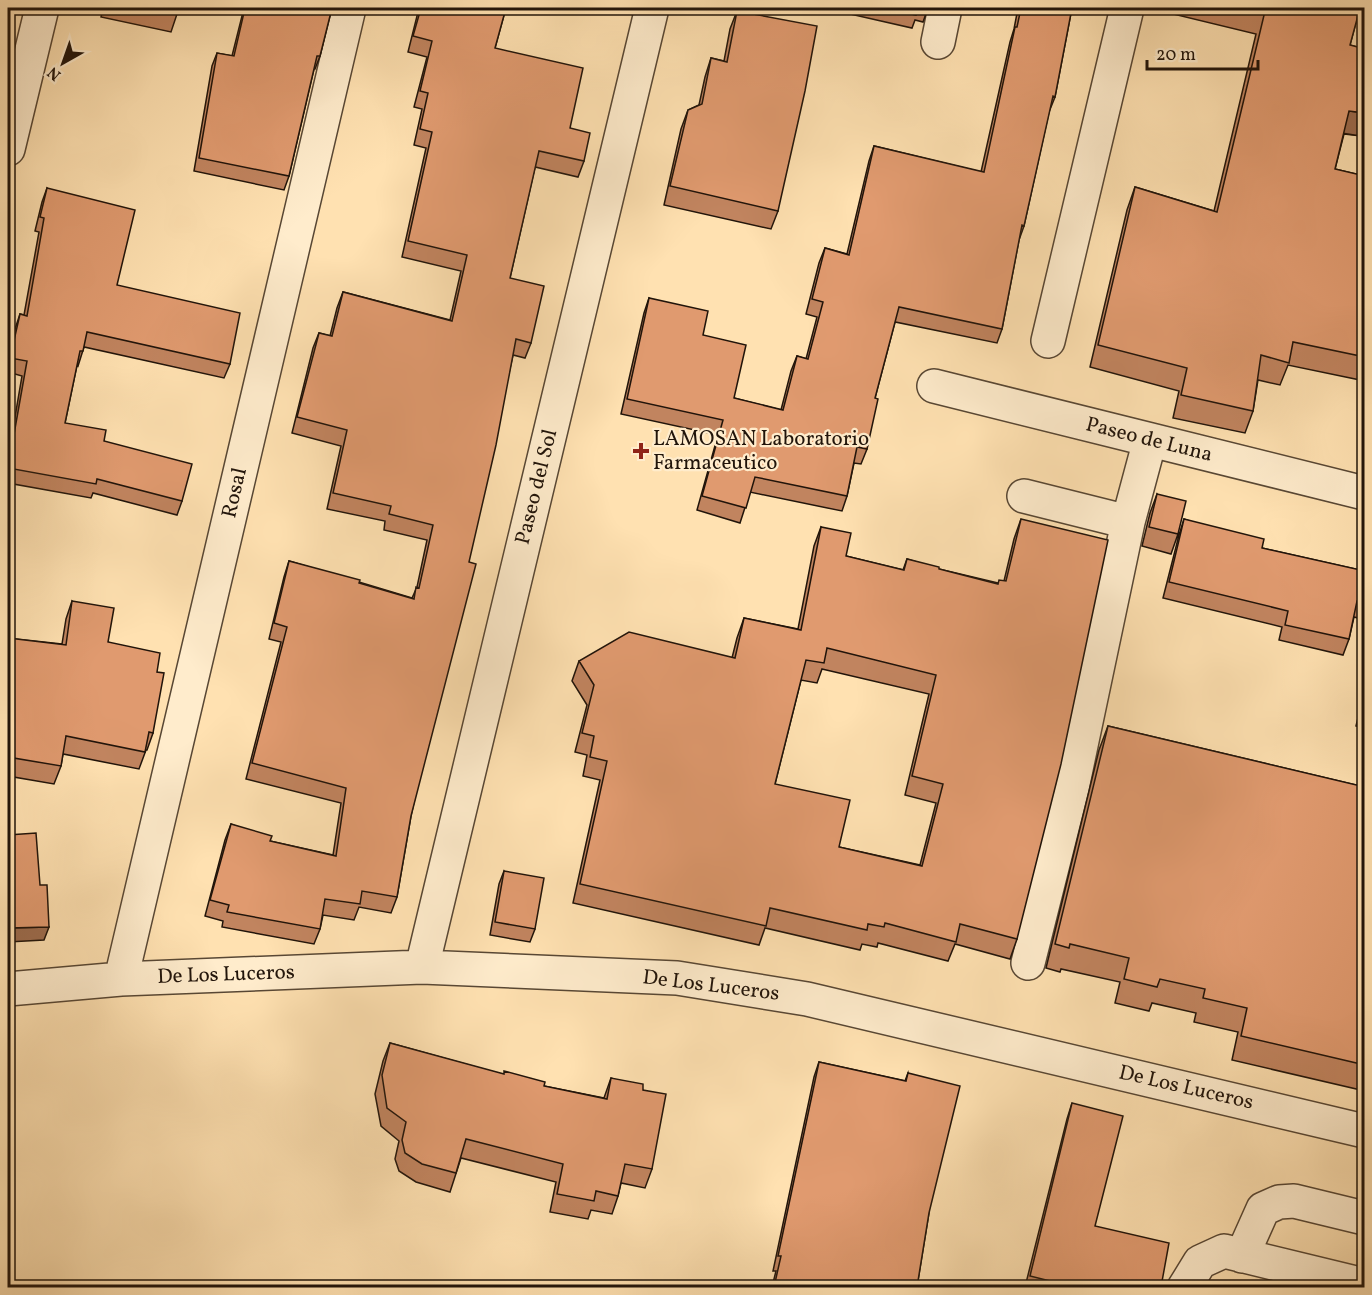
<svg xmlns="http://www.w3.org/2000/svg" width="1372" height="1295" font-family="Vollkorn,serif">
<style>
.lines{fill:none;stroke-linecap:round;stroke-linejoin:round}
.minor-casing{stroke:#584734;stroke-width:36}
.minor{stroke:#ffeccc;stroke-width:33}
.wall{fill:#c1845f;stroke:#21140a;stroke-width:1.5;fill-rule:evenodd}
.shaded-wall{fill:#9d6c4e;stroke:#21140a;stroke-width:1.5}
.building{fill:#e09a6f;stroke:#21140a;stroke-width:1.5;fill-rule:evenodd}
.poi-dot{fill:#8f2418;stroke:#ffeccc;stroke-width:2}
.labels{text-anchor:middle;dominant-baseline:central;stroke-width:4.5;stroke-linejoin:round;paint-order:stroke}
.poi-label{font-size:21px;fill:#21140a;stroke:#ffeccc;text-anchor:start}
.street-label{font-size:21px;fill:#21140a;stroke:#ffeccc}
</style>
<rect width="100%" height="100%" fill="#ffe1b1"/>
<filter id="stains"><feTurbulence type="fractalNoise" baseFrequency=".00333" numOctaves="4"/><feColorMatrix values="0 0 0 0 .2 0 0 0 0 .09 0 0 0 0 .02 0 0 0 .5 -.17"/></filter>
<radialGradient id="worn" r=".72"><stop offset=".6" stop-color="#630" stop-opacity="0"/><stop offset="1" stop-color="#630" stop-opacity=".3"/></radialGradient>
<g class="lines">
<defs>
<path id="minor" d="M938,42L945,8
M8,149L42,8
M1048,341L1127,8
M934,386L1364,493
M1024,496L1128,522L1150,440
M1028,963L1072,788L1128,522
M422,967L652,8
M121,979L349,8
M8,989L121,979L422,967L677,978L807,999L1364,1131
M1242,1256L1263,1209L1279,1202L1294,1201L1364,1218
M1184,1288L1200,1262L1224,1251L1364,1285"/>
</defs>
<use href="#minor" class="minor-casing"/>
<use href="#minor" class="minor"/>
</g>
<path class="wall" d="M103,8H179L171,32L101,17Z
M244,8H332L320,56L315,69H314L289,176L284,190L194,171L212,66L217,53L232,56Z
M419,8H506L495,48L570,128L584,161L578,177L535,167L510,278L531,343L525,358L513,355L411,816L397,897L391,913L359,907L354,920L323,915L320,929L314,944L222,927L223,921L205,916L225,840L231,824L270,841L333,855L341,803L246,779L281,642L269,639L284,577L289,561L412,598L417,587L427,540L384,530L385,521L327,509L341,446L292,433L313,348L319,333L330,336L337,308L343,292L450,320L461,271L402,257L426,148L414,145L422,109L414,107L427,57L408,52Z
M852,8H928L923,22L915,20L912,28L850,14Z
M1018,8H1072L1055,97L1049,112L1024,226L1019,240L1002,329L997,343L895,322L875,398L867,449L861,464L854,463L847,496L842,511L750,492L740,523L697,510L718,435L621,414L644,313L649,298L703,335L734,398L781,410L791,371L797,356L806,359L817,317L806,314L819,263L825,248L847,254L869,161L874,146L981,172L1010,42L1014,29Z
M1170,8H1360L1350,45L1365,49V128L1361,136L1344,134L1335,169L1365,176V381L1288,365L1280,385L1258,380L1253,411L1245,433L1173,418L1179,391L1090,367L1127,210L1135,187L1214,211L1256,34L1169,13Z
M737,11L778,211L771,229L664,205L681,129L688,110L699,105L705,77L711,58L724,61L730,29Z
M47,188L117,285L230,364L224,378L84,347L78,366L77,365L65,423L104,441L182,501L177,515L93,493L91,498L8,483V458L22,376L8,372V360L15,329L20,314L24,315L39,232L35,231L42,202Z
M1157,494L1178,534L1171,554L1142,546L1150,513Z
M1021,519L1017,939L1010,959L955,944L948,961L878,943L877,947L862,944L860,950L765,928L759,945L573,903L600,780L583,776L587,755L575,752L587,705L572,681L579,661L732,658L737,638L744,618L798,629L814,546L821,527L846,556L903,570L907,559L939,569L998,583L1004,581L1014,539ZM822,669L929,694L905,795L936,803L920,865L839,847L775,784L801,680L817,683Z
M1184,519L1262,548L1365,571V620L1354,617L1349,639L1343,655L1279,640L1282,627L1163,598L1179,535Z
M72,601L108,642L157,672L153,733L147,750H146L139,769L63,754L61,766L54,784L8,776V638L62,644L66,619Z
M1365,690V728L1356,726Z
M1108,726L1365,787V1091L1232,1060L1238,1032L1194,1022L1196,1013L1152,1003L1149,1011L1115,1003L1120,982L1061,969L1060,972L1046,968L1099,750Z
M504,871L535,929L530,942L490,935L499,884Z
M390,1043L544,1086L604,1098L611,1078L643,1090L652,1169L645,1188L621,1183L618,1196L612,1214L591,1210L588,1219L550,1212L556,1182L461,1158L450,1192L416,1182L399,1171L395,1159L399,1141L381,1126L375,1094L383,1061Z
M819,1062L905,1081L908,1073L929,1213L917,1287H772L776,1271H773L814,1077Z
M1072,1103L1095,1226L1161,1287H1025L1067,1119Z"/>
<path class="shaded-wall" d="M1349,111L1365,113V128L1361,136L1341,133Z
M49,927L44,940L8,942V928Z"/>
<path class="building" d="M152,8H179L178,13Z
M245,8H332L320,56H317L289,176L199,158L217,53L234,56Z
M421,8H506L495,48L583,68L570,128L590,133L584,161L539,151L510,278L544,286L531,343L516,339L496,445L469,562L476,564L411,816L397,897L362,891L360,904L325,899L320,929L227,912L229,905L210,900L231,824L272,836L270,841L336,856L346,788L252,763L287,627L274,623L289,561L360,580L359,583L414,599L416,587L419,588L433,525L389,514L391,506L333,493L347,430L297,417L319,333L332,336L343,292L452,321L467,255L408,241L432,132L420,129L428,93L420,91L432,41L413,36Z
M884,8H918L916,15Z
M1021,8H1072L1055,97L1053,96L1024,226L1022,225L1002,329L899,307L875,398L878,399L867,449L857,447L847,496L755,477L746,508L702,496L723,420L627,399L649,298L708,311L703,335L746,345L734,398L783,410L797,356L808,359L823,302L812,299L825,248L849,255L874,146L984,172L1015,27H1017Z
M1248,8H1360L1350,45L1365,49V113L1349,111L1335,169L1365,176V357L1293,342L1289,363L1261,355L1253,411L1181,395L1187,368L1098,345L1135,187L1217,212L1265,11Z
M737,11L817,26L805,91L778,211L670,186L688,110L702,104L711,58L727,62Z
M47,188L135,210L117,285L240,313L230,364L87,332L83,351H80L65,423L106,430L104,441L192,464L182,501L97,479L96,484L8,468L27,361L10,358L20,314L27,316L44,218L40,217Z
M1157,494L1186,501L1178,534L1149,527Z
M1021,519L1108,540L1061,764L1017,939L960,924L956,942L885,923L884,927L868,924L867,930L770,908L766,926L580,884L607,761L590,757L594,736L582,733L594,685L579,661L629,632L735,658L744,618L801,630L821,527L851,533L846,556L904,570L907,559L939,567V569L998,584L999,580L1006,581ZM827,648L936,675L912,776L943,784L922,866L839,847L850,800L775,784L806,660L824,663Z
M1184,519L1264,539L1262,548L1365,571V602L1357,601L1349,639L1285,625L1288,611L1169,582Z
M72,601L114,608L108,642L160,653L157,672L164,673L153,733L149,732L145,752L66,736L61,766L8,757V638L66,645Z
M1365,694V721L1358,720Z
M1108,726L1365,787V1065L1241,1036L1247,1008L1203,998L1205,989L1160,979L1157,987L1124,979L1129,958L1070,944L1069,948L1055,944Z
M36,833L40,885H47L49,927L8,928V835Z
M504,871L544,878L535,929L495,922Z
M390,1043L504,1074V1071L545,1082L544,1086L607,1099L611,1078L643,1084V1090L666,1094L652,1169L625,1164L618,1196L596,1191L594,1201L557,1194L563,1164L466,1139L456,1173L422,1164L405,1153L402,1140L406,1122L387,1108L382,1075Z
M819,1062L906,1081L908,1073L960,1086L929,1213L917,1287H774L781,1256H778Z
M1072,1103L1123,1116L1095,1226L1169,1243L1161,1287H1074L1030,1276Z"/>
<path class="poi-dot" d="M638 442h6v6h6v6h-6v6h-6v-6h-6v-6h6z"/>
<g class="labels">
<g class="poi-label">
<text x="653" y="439">LAMOSAN Laboratorio<tspan x="653" dy="24">Farmaceutico</tspan></text>
</g>
<g class="street-label">
<text transform="translate(1149 440) rotate(14)">Paseo de Luna</text>
<text transform="translate(537 487) rotate(-76)">Paseo del Sol</text>
<text transform="translate(235 493) rotate(-77)">Rosal</text>
<text transform="translate(226 975) rotate(-2)">De Los Luceros</text>
<text transform="translate(711 986) rotate(7)">De Los Luceros</text>
<text transform="translate(1186 1088) rotate(13)">De Los Luceros</text>
</g>
</g>
<rect width="1372" height="1295" fill="none" stroke="#ffe1b1" stroke-width="30"/>
<rect x="9" y="9" width="1354" height="1277" fill="none" stroke="#21140a" stroke-width="3"/>
<rect x="15" y="15" width="1342" height="1265" fill="none" stroke="#21140a" stroke-width="1.5"/>
<g transform="translate(63 63) rotate(220)" stroke="#ffeccc" stroke-width="4.5" paint-order="stroke">
<path d="M0-4.5L10 22L0 15L-10 22Z" fill="#21140a"/>
<text y="-9" font-size="16" font-weight="bold" text-anchor="middle" fill="#21140a">N</text>
</g>
<path d="M1147 60v9h111v-9" fill="none" stroke="#21140a" stroke-width="3"/>
<text x="1156" y="60" font-size="18" fill="#21140a" stroke="#ffeccc" stroke-width="4.5" paint-order="stroke">20 m</text>
<rect width="100%" height="100%" filter="url(#stains)"/>
<rect width="100%" height="100%" fill="url(#worn)"/>
</svg>
